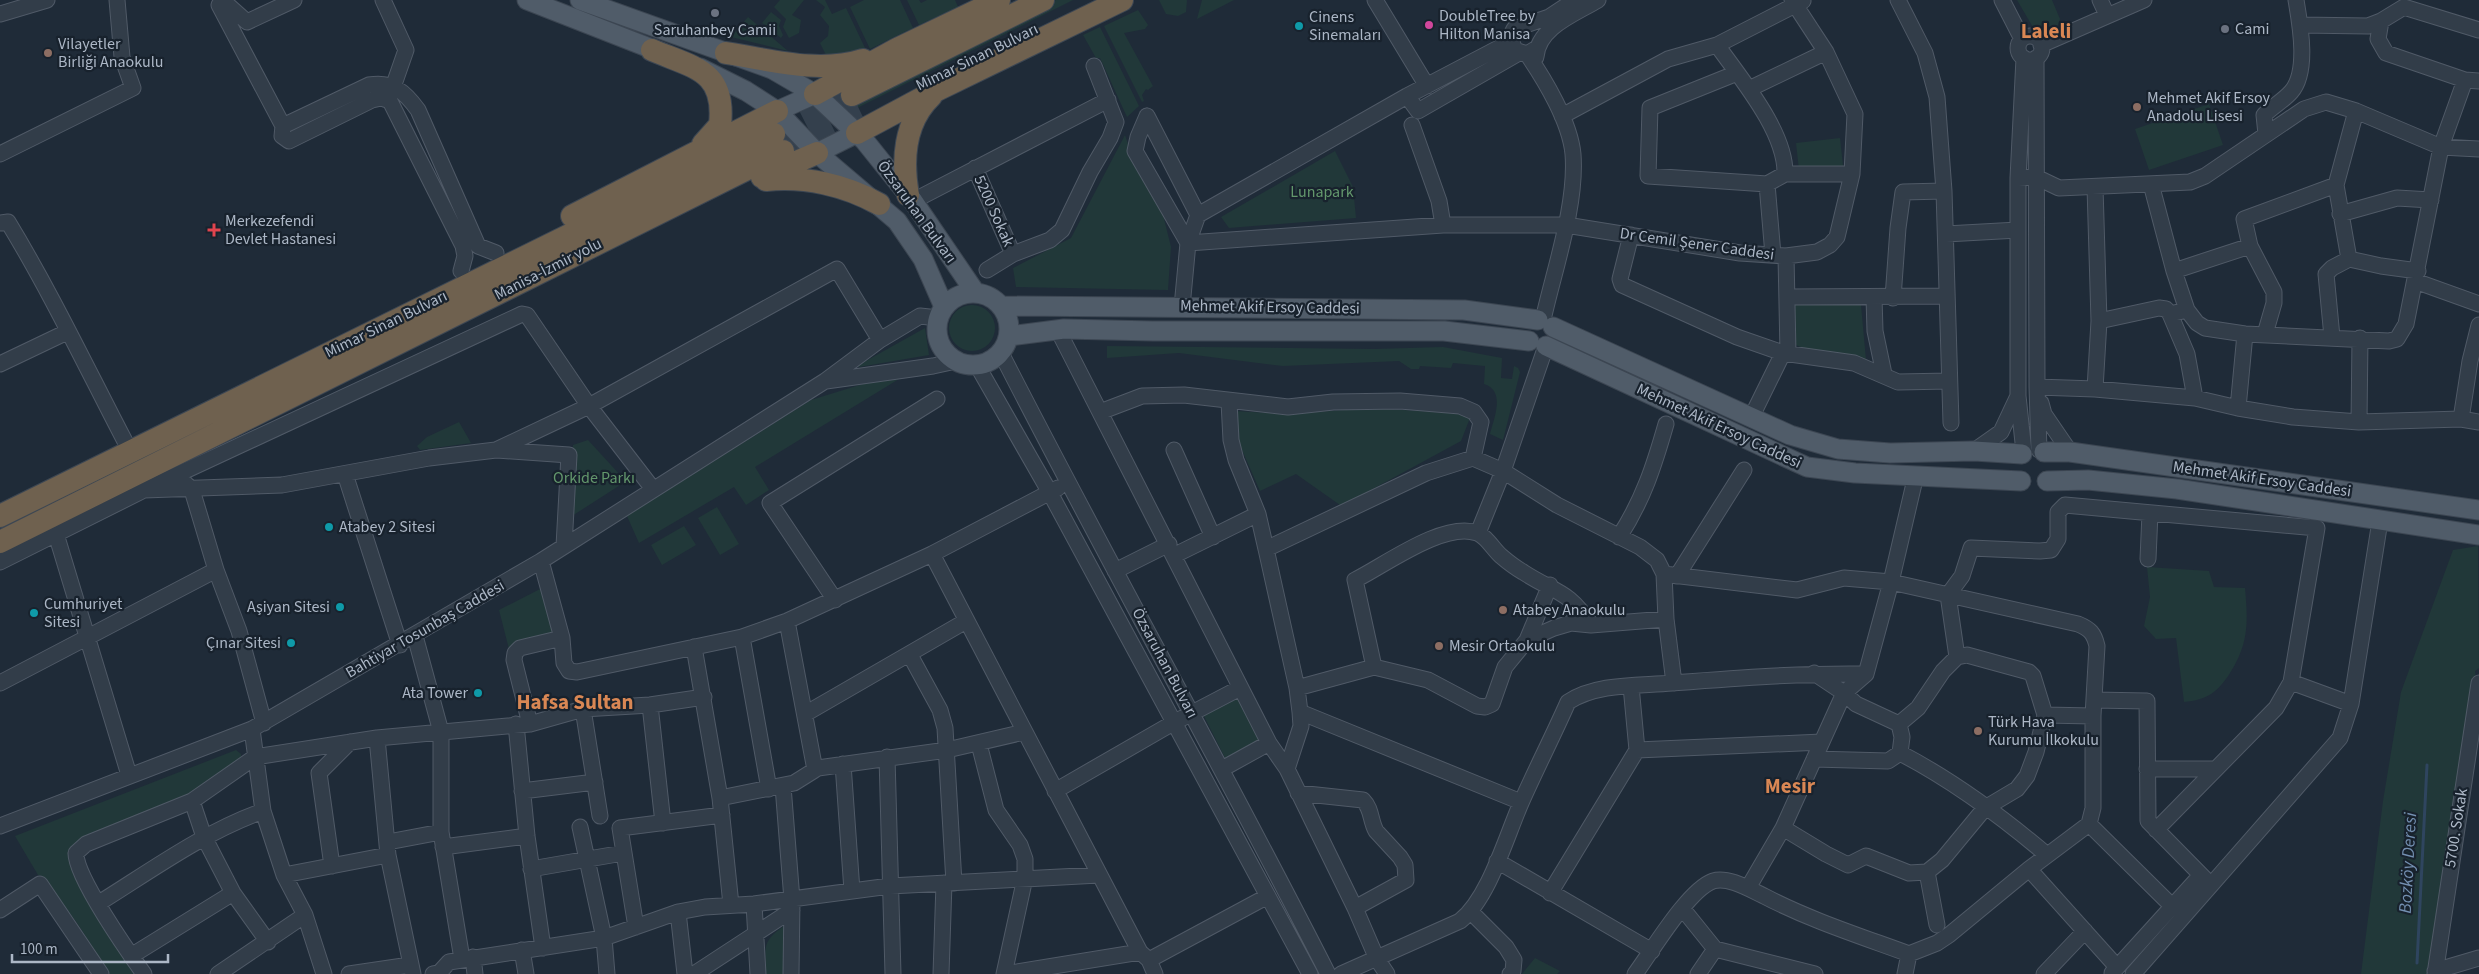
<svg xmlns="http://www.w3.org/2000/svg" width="2479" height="974" font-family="'Source Sans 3',sans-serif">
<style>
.green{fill:#213839}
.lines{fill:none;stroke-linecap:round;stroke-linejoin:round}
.stream{stroke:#2f455f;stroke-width:3}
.highway-tunnel{stroke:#34404d;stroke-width:22;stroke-dasharray:22 11;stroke-linecap:butt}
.minor-casing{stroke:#505a67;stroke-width:17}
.major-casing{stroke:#3c4652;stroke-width:21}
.highway-casing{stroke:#3d4753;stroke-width:24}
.minor{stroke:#323d49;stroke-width:15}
.major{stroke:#505c69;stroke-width:19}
.highway{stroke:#6f614f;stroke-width:22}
.worship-dot{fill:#6b7280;stroke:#18222d;stroke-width:2}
.hotel-dot{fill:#d1479c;stroke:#18222d;stroke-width:2}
.culture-dot{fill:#0f9aa8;stroke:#18222d;stroke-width:2}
.education-dot{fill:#8d6e63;stroke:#18222d;stroke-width:2}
.health-dot{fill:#e0444e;stroke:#18222d;stroke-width:2}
.labels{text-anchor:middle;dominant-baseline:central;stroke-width:4.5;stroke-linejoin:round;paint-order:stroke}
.poi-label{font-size:16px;fill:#acb7c6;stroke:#18222d;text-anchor:start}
.street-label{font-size:16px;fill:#acb7c6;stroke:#18222d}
.park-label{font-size:16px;fill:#63976c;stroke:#18222d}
.water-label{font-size:18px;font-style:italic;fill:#738fb0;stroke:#18222d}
.district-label{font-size:21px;font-weight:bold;fill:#d98754;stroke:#18222d}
</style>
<rect width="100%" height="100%" fill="#1f2b38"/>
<path class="green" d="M780,0H804L792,15L801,20L799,33L789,38L783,27L786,19L774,7Z
M816,0H825L832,14L846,8L866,50L827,57L820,43L828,36L829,26L820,15L825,7Z
M864,0H900L913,28L870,49L850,7Z
M907,0H919L921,3L927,0H955L958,7L919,25Z
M1056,0H1073L857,108L854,102Z
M1159,0H1187L1186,12L1178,16L1166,14Z
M1202,0H1234L1197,19Z
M2017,0H2052L2060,19L2057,28L2043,33L2034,29Z
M1138,10L1148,25L1145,29L1124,33L1153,86L1148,90L1146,89L1142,95L1144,101L1142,102L1104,26Z
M771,12L781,20L779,26L783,35L781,38L762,23Z
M748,17L788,51L731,37Z
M1100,27L1139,106L1127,117L1100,58H1096L1083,35Z
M2209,104L2223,145L2149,170L2135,129Z
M1125,135L1133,159L1161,207L1171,247L1168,290L1016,287L1013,268L1071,238Z
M1840,138L1843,166L1799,170L1796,143Z
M1335,151L1353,187L1356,218L1229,228L1221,217Z
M1792,304L1861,305L1866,360C1847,355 1812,353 1796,345Z
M949 328a23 23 0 1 1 46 0a23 23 0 1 1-46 0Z
M925,328L929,355L859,367L857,366Z
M1107,346L1374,349L1443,347L1502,358L1501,378L1512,379L1514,366L1518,368L1520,372L1503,440L1490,434C1494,418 1506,391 1484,384L1485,366L1453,363L1451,368L1420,366L1419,369H1411L1399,361L1283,366L1179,353L1107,358Z
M899,379L755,467L769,490L746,505L734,487L639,543L627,516L811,400L863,384Z
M1376,408L1461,414L1470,418L1461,441L1345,504L1340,505L1296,474L1260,491L1238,441L1236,411L1284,414Z
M459,422L471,443L420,450L417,446L427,437Z
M588,440L622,477L625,482L572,516L573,445Z
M717,507L739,544L720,555L698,518Z
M684,526L696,545L662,565L651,545Z
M2478,546L2479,668L2475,671L2476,680L2433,974H2361L2383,801L2401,692L2453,550Z
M2147,567L2209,571L2214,587L2245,588C2248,622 2249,643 2230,673C2218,692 2207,700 2184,702L2176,638L2156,639L2144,626L2150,597Z
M540,589L553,633L509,649L499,610Z
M1239,693L1263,740L1227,762L1202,712Z
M236,750L241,754V759L196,796L75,852L138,974H110L77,923L42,876L38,875L15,836Z
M788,923L787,974H766C765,944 762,941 788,923Z
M1535,958L1560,971L1557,974H1522Z"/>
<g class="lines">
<path class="stream" d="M2417,963L2427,765"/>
<path class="highway-tunnel" d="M774,134L852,95
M783,151L861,113"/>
<defs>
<path id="minor" d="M294,0L247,22L229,6L219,5L283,126L282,136L289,141L372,100L381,98L390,101L463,246L465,256L461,271
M383,0L406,50L391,93
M1375,0L1427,86
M1898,0L1925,53L1937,97L1944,191L1951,423
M2002,0L2022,39
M2100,0L2107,15
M0,14L47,0
M2381,21L2378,39L2386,53L2465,80L2479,81
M2301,25L2368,26L2381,21L2404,7L2479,30
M2018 48a12 12 0 1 1 24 0a12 12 0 1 1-24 0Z
M2041,45L2144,0
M1537,48L1527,54L1515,50L1510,37L1514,29L1549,17L1575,0
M1527,54C1545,80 1570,122 1573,154C1577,205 1554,270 1543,320
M1536,57C1538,27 1575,14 1598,0
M2036,58L2037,387L2039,450
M1737,73L1650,108L1648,176L1767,184
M1749,89L1826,52
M1407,96L1418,111L1519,53
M1147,116L1138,137L1135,151L1188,243L1443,225H1566L1740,253L1786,256L1817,252L1830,245L1837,237L1852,174L1855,114L1826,52L1792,0
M1147,116L1198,215
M1562,116L1668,59L1717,45
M1412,125L1439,201L1443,225
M283,126L369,85C393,81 405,92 418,110L478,246L496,253
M2266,134L2264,115C2272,107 2283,101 2291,92C2309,72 2300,24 2296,0
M0,154L133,88L122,57L117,0
M975,168L1013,254
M1785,174H1852
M2018,178L2036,177L2059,188L2190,182L2205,176L2304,109L2326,102L2356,111L2441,147L2479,149
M2151,184L2174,271L2187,310L2197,323L2205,328L2245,334L2389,341L2397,339L2406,324L2441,147L2465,80
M913,201L1108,100
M2340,214L2397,198L2431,200
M0,223L8,222C53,296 90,375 130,451
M1946,234L2018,230
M1631,235L1620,279L1622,285L1737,337L1783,353L1854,363L1898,382L1949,381
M1773,255L1767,184L1785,174C1786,132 1741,79 1717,45L1803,1
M1786,256L1788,353
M2349,259L2336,185L2356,111
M987,270L1013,254L1050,240L1062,230L1090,172L1110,138L1116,122L1094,66
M2174,271L2250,246
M2415,281L2479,304
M1787,297L1946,296
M1874,297L1875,331L1884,374
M1893,298L1898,228L1903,192L1944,191
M1182,307L1188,243L1198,215L1407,96L1510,42
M2170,314L2187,354L2195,398
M2099,321L2159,308L2166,309L2170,314L2187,310
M2265,334L2274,303V292L2250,246L2244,219L2336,185
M2332,337L2326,274L2332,268L2349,259L2381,266L2418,271
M1062,338L1269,743L1287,769
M1001,353C1107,561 1222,765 1328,974
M0,364L67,332
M977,365L1049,491L1310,974
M826,381L933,366L956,361
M2037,387L2095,389L2195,398L2238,408L2293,417L2359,422L2461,419L2479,422
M2095,389L2099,321L2095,187
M1229,402L1231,440L1236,460L1258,514L1266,549
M2041,403L2044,414L2070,452
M2238,408L2245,334
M1100,412L1142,396L1184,395L1288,407L1333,402L1400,401L1460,406L1474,412L1481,422L1473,458
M1752,416L1783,353
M2461,419L2470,361L2479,325
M2359,422L2360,338
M497,450L569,455L564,546
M1174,450L1213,537
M1974,451L2001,432L2017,398
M2024,452L2018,396V178L2024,58
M345,474L400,645
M185,483L192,490L216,570L239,631L264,723
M144,490L282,485L429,458L496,450L589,406L837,269L880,340
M1478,533L1503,471L1546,346
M56,534L129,775
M1619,537C1643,500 1654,466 1666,424
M932,554L1140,952L1149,960L1155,974
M1175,555L1258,514
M2148,559L2150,513
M541,561L562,638L564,663L569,671L577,672L742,637L787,621L932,554L1058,488
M0,562L144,490L522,314L527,315L589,406L653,489
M1115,571L1169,544
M1677,576L1744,470
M835,600L770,503L937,399
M787,621L815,770
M1591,625C1568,589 1555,593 1523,572C1516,568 1508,562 1501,556C1494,550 1486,536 1477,533C1444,521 1385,565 1355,580L1374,667L1428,680L1477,706L1485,707L1492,704L1505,667L1527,640L1554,628L1571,623L1591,625L1666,619
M415,636L441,732V832L462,959
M742,637L769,789
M1527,640L1550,585
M694,647L720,798L731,905
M910,655L940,710L945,728L954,883
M1814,673L1844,693L1856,704L1899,724
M2291,682L2351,704
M0,683L216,570
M1297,688L1374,667
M2094,700L2147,701L2148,821L2211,885
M650,705L663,823
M583,709L600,816
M1300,712L1521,802
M805,714L966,621
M2045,715L2093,716
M516,724L527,836L543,948
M530,724L514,660L515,653L520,648L562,638
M252,729L263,811L284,875L305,915L324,974
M377,738L388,855L413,974
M979,744L996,810L1020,845L1025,859V878L1004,974
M1637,750L1822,742
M1900,753C1954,781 2001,816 2047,855
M887,757L893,974
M1814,759L1888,761L1900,753L1902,737L1899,724L1918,708L1943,671L1957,657
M843,764L852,891
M1222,769L1269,743
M2147,769H2215
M783,786L792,900L791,974
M522,791L595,782
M1055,791L1173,723L1240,688
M1298,793L1363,800C1372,809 1370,820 1376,831L1400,857L1405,865L1406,880L1355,908
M720,798L794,783L818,768L947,750L1024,732
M192,801L204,837L233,893L268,942
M2089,824L2173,907
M0,826L252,729L541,561L825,381L880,340L920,316L938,318
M580,827L604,938L607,974
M1783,828L1826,854L1848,865L1866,856L1909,873L1927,872
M388,842L441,832
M443,847L527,836
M1497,861L1652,951
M332,866L319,773L350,742
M531,869L623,853
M2029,869L2117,967
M284,875L388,855
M1748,888L1783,828L1844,693L1866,674L1891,582L1916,475
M1550,893L1637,750L1631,686
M99,903C152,870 204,832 263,811
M754,904L758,974
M1682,908L1715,949L1815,974
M0,910L40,884L101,974
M678,912L685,974
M1471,912L1506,947L1514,960L1513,971L1510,974
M1937,925L1927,872L1942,860L1985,808L2017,789L2027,776L2036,752L2045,715L2033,676L2029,672L1967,655L1957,657L1948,595L1962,576L1971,548L2040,551L2051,550L2058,539V512L2065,505L2317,528L2291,682L2276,708L2156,830
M636,927L620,828L722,815
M522,950L526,974
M131,956L233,893
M473,957L475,974
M1149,960L1268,896
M2435,971L2479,958
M2112,973L2200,876
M144,974C129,953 75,876 76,853L86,844L192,801L255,757L377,738L530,724L583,709L650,705L704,697
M218,974L305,915
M349,974L410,965
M433,974L439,973L449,962L604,938L678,912L705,907L754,904L890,886L1099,875
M694,974L792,910
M941,974L944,883
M1005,974L1140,952
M1341,974L1460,921C1489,898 1506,837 1521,803C1536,769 1553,736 1568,702C1597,683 1638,686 1672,683C1737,678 1801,673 1866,674
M1387,974L1377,959L1355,908L1287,769L1301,726L1300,712L1297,688L1266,549L1426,473L1473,458L1503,471L1557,505L1640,547L1657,560L1664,574L1666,619L1674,683
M1635,974C1652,951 1688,890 1713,881C1728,876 1751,890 1764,896C1810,920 1860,936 1909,954L1937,943L1949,935L2029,869L2089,824L2093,808V716L2097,646C2094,633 2090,629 2078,624L1891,582L1844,578L1797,590L1664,574
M1698,974L1715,949
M1905,974L1909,954
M2044,974L2085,931
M2133,974L2340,738L2351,704L2380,521
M2435,974L2479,683"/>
<path id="major" d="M527,0L665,54
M580,0L772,69L815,94L864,140L913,201L975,292
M700,68L746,91L777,111L817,153L897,221L923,259L944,307
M777,111L815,94
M817,153L857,133
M937 329a36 36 0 1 1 72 0a36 36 0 1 1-72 0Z
M1002,306L1464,310L1538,320
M1553,327L1790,435L1838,449L1890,453L1974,451L2022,454
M1009,336L1064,329L1153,331H1444L1529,341
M1546,346L1807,467L1855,473L2021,481
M2044,452H2070L2479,510
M2047,481L2088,480L2177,489L2479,535"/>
<path id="highway" d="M652,50C694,68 726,70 720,125L703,144
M726,53C771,60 819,74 863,60
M815,94L897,49L999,0
M852,95L1043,0
M857,133L939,89L1122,0
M762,177L817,153
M766,180C805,176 845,185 879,204
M908,195C902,161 904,122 931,96
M572,216L777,111
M0,516L774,134
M0,542L783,151"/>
</defs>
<use href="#minor" class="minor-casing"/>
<use href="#major" class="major-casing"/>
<use href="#highway" class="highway-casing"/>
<use href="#minor" class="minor"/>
<use href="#major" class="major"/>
<use href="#highway" class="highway"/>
</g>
<g class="worship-dot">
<circle cx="715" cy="13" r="5"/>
<circle cx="2225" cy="29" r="5"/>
</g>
<circle class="hotel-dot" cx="1429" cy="25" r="5"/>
<g class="culture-dot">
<circle cx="1299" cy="26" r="5"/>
<circle cx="329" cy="527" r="5"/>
<circle cx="340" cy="607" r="5"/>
<circle cx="34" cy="613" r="5"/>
<circle cx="291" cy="643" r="5"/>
<circle cx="478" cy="693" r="5"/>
</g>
<g class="education-dot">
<circle cx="48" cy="53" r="5"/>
<circle cx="2137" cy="107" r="5"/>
<circle cx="1503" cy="610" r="5"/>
<circle cx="1439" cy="646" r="5"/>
<circle cx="1978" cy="731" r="5"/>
</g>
<path class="health-dot" d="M211.5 222.5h5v5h5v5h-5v5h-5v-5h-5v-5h5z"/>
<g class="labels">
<g class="poi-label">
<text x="1439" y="16">DoubleTree by<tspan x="1439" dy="18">Hilton Manisa</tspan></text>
<text x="1309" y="17">Cinens<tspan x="1309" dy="18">Sinemaları</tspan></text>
<text x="2235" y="29">Cami</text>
<text x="715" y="30" text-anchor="middle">Saruhanbey Camii</text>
<text x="58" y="44">Vilayetler<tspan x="58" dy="18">Birliği Anaokulu</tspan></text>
<text x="2147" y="98">Mehmet Akif Ersoy<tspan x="2147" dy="18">Anadolu Lisesi</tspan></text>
<text x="225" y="221">Merkezefendi<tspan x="225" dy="18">Devlet Hastanesi</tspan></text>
<text x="339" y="527">Atabey 2 Sitesi</text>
<text x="44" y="604">Cumhuriyet<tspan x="44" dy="18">Sitesi</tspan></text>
<text x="330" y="607" text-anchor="end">Aşiyan Sitesi</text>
<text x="1513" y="610">Atabey Anaokulu</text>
<text x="281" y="643" text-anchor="end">Çınar Sitesi</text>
<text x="1449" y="646">Mesir Ortaokulu</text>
<text x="468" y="693" text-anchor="end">Ata Tower</text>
<text x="1988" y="722">Türk Hava<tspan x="1988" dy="18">Kurumu İlkokulu</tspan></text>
</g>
<g class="street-label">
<text transform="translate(977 57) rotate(-26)">Mimar Sinan Bulvarı</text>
<text transform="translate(994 211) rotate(66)">5200 Sokak</text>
<text transform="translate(917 212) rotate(54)">Özsaruhan Bulvarı</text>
<text transform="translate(1697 244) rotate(8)">Dr Cemil Şener Caddesi</text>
<text transform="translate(548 269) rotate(-27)">Manisa-İzmir yolu</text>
<text transform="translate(1270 307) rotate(1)">Mehmet Akif Ersoy Caddesi</text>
<text transform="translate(386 324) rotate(-26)">Mimar Sinan Bulvarı</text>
<text transform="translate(1719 426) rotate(25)">Mehmet Akif Ersoy Caddesi</text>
<text transform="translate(2262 479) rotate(8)">Mehmet Akif Ersoy Caddesi</text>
<text transform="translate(425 629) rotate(-30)">Bahtiyar Tosunbaş Caddesi</text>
<text transform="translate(1165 663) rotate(62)">Özsaruhan Bulvarı</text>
<text transform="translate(2456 828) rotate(-81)">5700. Sokak</text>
</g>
<g class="park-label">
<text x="1322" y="192">Lunapark</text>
<text x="594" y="478">Orkide Parkı</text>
</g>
<g class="water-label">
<text transform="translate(2408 863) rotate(-87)">Bozköy Deresi</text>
</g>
<g class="district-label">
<text x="2046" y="31">Laleli</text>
<text x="575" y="702">Hafsa Sultan</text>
<text x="1790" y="786">Mesir</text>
</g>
</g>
<path d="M12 954v8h156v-8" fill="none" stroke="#acb7c6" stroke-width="2.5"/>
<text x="20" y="954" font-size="15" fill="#acb7c6" stroke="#18222d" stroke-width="4" paint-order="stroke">100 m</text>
</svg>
